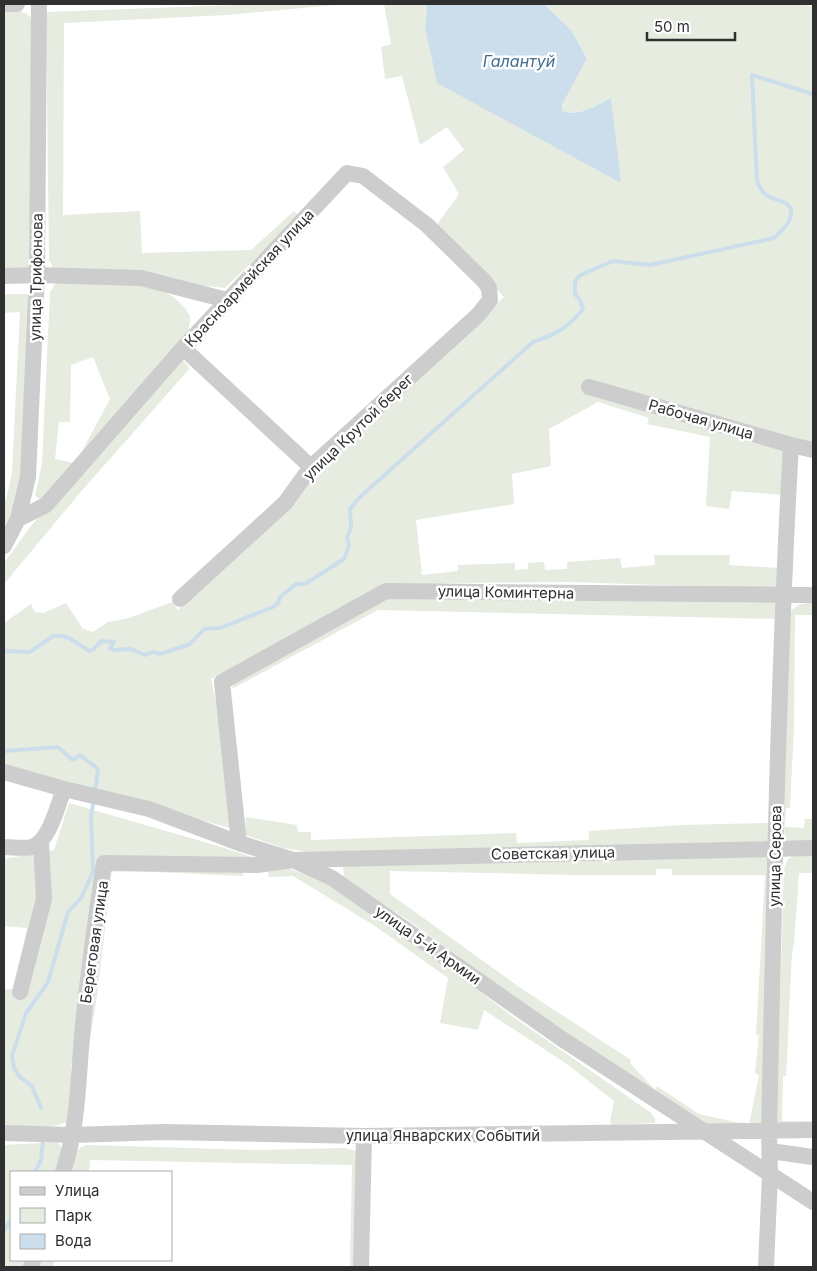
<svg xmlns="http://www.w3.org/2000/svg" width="817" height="1271" font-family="Inter,sans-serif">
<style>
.green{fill:#e6ecdf;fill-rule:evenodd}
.water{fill:#ccdeeb}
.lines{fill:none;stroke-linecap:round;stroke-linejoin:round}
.stream{stroke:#ccdeeb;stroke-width:4}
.minor{stroke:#cdcdcd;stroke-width:16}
.labels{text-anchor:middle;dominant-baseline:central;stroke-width:5;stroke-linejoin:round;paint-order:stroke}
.street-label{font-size:15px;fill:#303030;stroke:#fff}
.water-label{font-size:16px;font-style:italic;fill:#416e90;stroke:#fff}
</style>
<rect width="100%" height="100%" fill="#fff"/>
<path class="green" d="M265,4H345L227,15L64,23L63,215L140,211L142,253L251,250L294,211L299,217L225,288L54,269L49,260L46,12Z
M384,4H427L425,27L620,183L611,98C598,104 575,119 562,110V105L587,57L572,31L544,4H794L813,6V445L585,394L787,451L783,495L732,491L729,509L706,506L710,437L647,424L649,418L598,402L549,429L551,466L512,474L514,504L416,520L422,575L458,571V565L515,563V570L528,569V563L544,562L545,570L567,569V562L620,558L622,568L655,565L654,555H730L729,565L780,568L779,589L569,582L449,583L371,593L211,679L224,738L230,828L4,767V623L31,604L35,612L43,613L66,603L83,629L93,632L108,622L129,618L172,602L178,610L279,518L313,478L417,377L504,297L436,226L459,194L443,167L464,150L447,127L420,145L402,76L385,79L381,47L391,44Z
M4,11C15,11 27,9 33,21L34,275H4Z
M64,282L141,283L160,289L175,298L185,308L190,316V323L188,332L45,502L35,496L42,463L50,292L55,284ZM93,357L110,399L81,453L74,463L55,459L59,422H70L71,365Z
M4,294H33L21,487L4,538V499H6L12,473L20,312L4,313Z
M180,357L190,368L79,494L4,584V563L30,527Z
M388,598L776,600L780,619L378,610L232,689L233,684Z
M807,603H813V615H795L794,725L790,808H786L785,827L804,828L805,819H813V844L784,843L788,613L798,605Z
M69,803L218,846L305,874L332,887L445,965L512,1016L650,1112L655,1118V1123L611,1125L610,1121L614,1101L567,1064L484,1010L478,1030L440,1023L448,978L375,926L293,876L269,877L268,871H243V876L112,870L97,996L89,1046L71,1065V1087L67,1121C57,1130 18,1126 4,1125V989H13L27,928L4,926V859L54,850Z
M246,817L297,825L298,832H311V840L516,833L517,843L589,840V831L682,825L768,823V843L308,852L284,848L245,835Z
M763,855L771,856L773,863L764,1068L763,1124L759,1132L748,1135L728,1132L688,1118L597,1053L531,1010L411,922L344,879L343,865ZM656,869H672V875H765L756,1035H759L755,1073L759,1075L749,1125L699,1114L657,1086L655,1090L630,1063L631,1060L522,989L390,894V871L573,875H656Z
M796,855H813V873H799L794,944L793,945C789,988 789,1032 786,1076H783L782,1121H813V1127L776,1124L784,869L788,859Z
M57,1142L61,1146L60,1161L56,1172H11V1260H27L26,1267H4V1145Z
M87,1145L260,1150L344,1148L353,1150L359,1153V1267H350L352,1165L90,1160L89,1172H69C73,1161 74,1147 87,1145Z
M39,1260H55L53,1267H38Z"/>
<path class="water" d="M427,4H544L572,31L587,58L562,105V110C575,119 599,104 611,98L621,183L437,83L425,27Z"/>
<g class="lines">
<path class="stream" d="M4,653L6,651L30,652L53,636H62L69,638L89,651L94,649L101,641L114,642L110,648L114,650L131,649L145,655L153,652L160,654L190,644L204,629L220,628L273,607L278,603L280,597L296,584H305L344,559L349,546L347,537L351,528L350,509L360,497L533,342C556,334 567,329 583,309L580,300L575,294V282L579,276L585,273L613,261L650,265L774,238C782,231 799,215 787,204C781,200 771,199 765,194C761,191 759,186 757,181L752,75L813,94
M4,751L58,747L71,759H75L80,755L98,769L95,792
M41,1108L32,1086L20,1077L14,1068L12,1056L26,1013L48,982L68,912L81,898L93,872L91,816L94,799
M35,1172L41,1160L43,1142
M4,1231L11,1219"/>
<path class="minor" d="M4,4H17
M4,276L37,275L141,278L227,300
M183,348L311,467
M589,387L791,445L813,450
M18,519L46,505L183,348L347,173L363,176L427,225L484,281L489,288L490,300L478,315L311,467L285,503L180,599
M4,546L18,519L28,477L37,275L39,4
M4,772L64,789L149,809L239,843L293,860L332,878L562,1039L813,1202
M239,843L222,682L386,591L813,595
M4,847C12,847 24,849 32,847C50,840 57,807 64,789
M20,992L44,899L41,842
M4,1133L72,1135L163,1132L364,1136L813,1130
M770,1151L813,1157
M63,1172C79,1125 78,1074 83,1025C88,971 96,917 104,863L257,865L293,860L813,848
M31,1267L33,1260
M361,1267L364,1136
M766,1267L770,1175L769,1132C774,903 778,674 791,445"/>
</g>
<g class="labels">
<g class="street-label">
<text transform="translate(36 277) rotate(-89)">улица Трифонова</text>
<text transform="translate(249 278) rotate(-47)">Красноармейская улица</text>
<text transform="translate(701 419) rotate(16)">Рабочая улица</text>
<text transform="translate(358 427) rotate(-44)">улица Крутой берег</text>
<text transform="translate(506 592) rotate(1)">улица Коминтерна</text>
<text transform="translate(553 853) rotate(-1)">Советская улица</text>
<text transform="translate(775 856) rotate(-89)">улица Серова</text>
<text transform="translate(94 942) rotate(-82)">Береговая улица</text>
<text transform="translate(428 945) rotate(35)">улица 5-й Армии</text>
<text x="443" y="1135">улица Январских Событий</text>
</g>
<g class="water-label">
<text x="519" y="61">Галантуй</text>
</g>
</g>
<rect width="817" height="1271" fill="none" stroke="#303030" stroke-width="10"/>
<rect x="10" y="1171" width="162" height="90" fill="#ffffff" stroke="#acacac"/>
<rect x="20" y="1187" width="25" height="8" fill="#cdcdcd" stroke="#acacac"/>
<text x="55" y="1196" font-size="15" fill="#303030">Улица</text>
<rect x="20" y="1208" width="25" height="15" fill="#e6ecdf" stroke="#acacac"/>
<text x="55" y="1221" font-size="15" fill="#303030">Парк</text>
<rect x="20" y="1234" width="25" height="15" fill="#ccdeeb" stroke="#acacac"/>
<text x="55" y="1246" font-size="15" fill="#303030">Вода</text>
<path d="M647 32v8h88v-8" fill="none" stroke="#303030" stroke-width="2.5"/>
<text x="654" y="32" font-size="15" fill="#303030" stroke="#ffffff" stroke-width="4" paint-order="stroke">50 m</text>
</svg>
